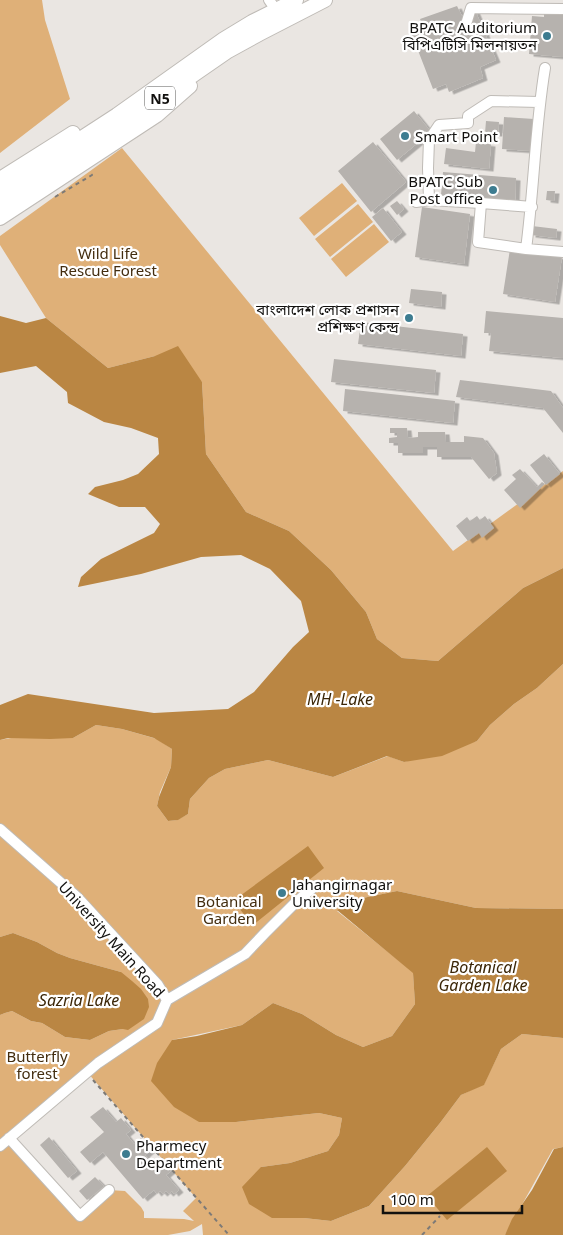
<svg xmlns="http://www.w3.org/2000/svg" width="563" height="1235" font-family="'Noto Sans','Noto Sans Bengali',sans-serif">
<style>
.green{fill:#dfb078;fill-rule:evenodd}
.water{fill:#ba8643}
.building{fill:#b6b2ae;filter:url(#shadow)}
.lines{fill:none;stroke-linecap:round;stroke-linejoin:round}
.minor-casing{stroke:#bfbbb6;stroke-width:12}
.highway-casing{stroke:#bfbbb6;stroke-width:16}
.path{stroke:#7d7a77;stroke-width:2;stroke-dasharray:4 4;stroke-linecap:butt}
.minor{stroke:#fff;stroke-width:10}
.highway{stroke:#fff;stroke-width:14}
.poi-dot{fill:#3d7c90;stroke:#fff;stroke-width:2}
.labels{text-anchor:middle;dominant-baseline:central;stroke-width:4.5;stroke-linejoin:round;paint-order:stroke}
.shield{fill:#fff;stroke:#595857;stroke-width:1}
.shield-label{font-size:14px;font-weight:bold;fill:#12110f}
.poi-label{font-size:15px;fill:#12110f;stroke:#fff;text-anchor:end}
.park-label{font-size:15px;fill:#432d0f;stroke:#fff}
.street-label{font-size:15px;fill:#12110f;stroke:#fff}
.water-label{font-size:16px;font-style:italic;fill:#3b2607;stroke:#fff}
</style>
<defs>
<filter id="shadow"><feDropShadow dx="4.5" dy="2.5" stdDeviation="0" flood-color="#0004"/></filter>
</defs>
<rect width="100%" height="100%" fill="#eae6e2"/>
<path class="green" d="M0,0H42L45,20L70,99L0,153Z
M122,148L453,551L563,471V568L523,588L438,661L402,658L377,639L366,612L331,570L289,531L246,512L206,454L202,382L155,356L108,368L46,318L0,245V236Z
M342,183L357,201L314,236L299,218Z
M358,204L373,222L330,257L315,239Z
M374,224L389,242L346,277L331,259Z
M563,664V909L476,908L397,891L358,899L337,911L413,972L415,1004L392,1036L363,1047L336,1035L302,1014L273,1003L242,1025L172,1040L199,1122H236L319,1113L342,1118L339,1135L328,1151L290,1163L261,1167L304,1218L331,1221L369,1206L405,1166L440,1123L461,1095L484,1084L501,1049L522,1034L563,1038V1147L553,1149L505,1235H203L202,1224L190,1231L168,1235H0V1015L5,1013L12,1011L31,1021L42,1023L65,1037L90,1040L109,1031L123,1029L121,972L70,958L57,953L37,942L13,933L0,937V740L11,738H73L96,725L122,729L157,739L172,749L171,767L160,792L157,806L168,821L177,820L188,814L190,799L209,778L225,769L268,760L333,777L388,756L404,762L477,741L490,725L514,704L537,688ZM87,1072L196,1198L183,1211L194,1221L184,1219L144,1218V1212L141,1207L125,1191L109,1190L80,1216L9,1139Z"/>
<path class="water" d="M0,316L26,323L46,318L108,368L155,356L178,346L202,382L206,454L246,512L289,531L331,570L366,612L377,639L402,658L438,661L523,588L563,568V664L537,688L514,704L490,725L477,741L442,756L404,762L387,756L333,777L268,760L225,769L209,778L190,799L188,814L178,820L168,821L157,806L159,797L171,767L172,749L154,738L122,729L96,725L73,738L50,739L8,738L0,740V705L28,694L154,713L228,709L254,692L293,647L309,632L301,601L270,569L241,555L201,557L141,574L78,587L81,577L101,559L154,533L160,524L145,507H119L88,494L95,487L123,480L138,474L159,454L158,438L131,428L104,422L68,403L67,392L36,366L0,373Z
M308,846L324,868L253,925L233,901Z
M397,891L476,908L563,909V1038L522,1034L501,1049L484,1085L461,1095L440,1123L405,1166L369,1206L331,1221L304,1218H272L249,1204L242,1187L261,1167L290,1163L328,1151L339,1135L342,1118L319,1113L236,1122H199L174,1107L151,1081L157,1063L172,1040L197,1036L242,1025L273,1003L302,1014L336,1035L363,1047L392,1036L415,1004L413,973L337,910L358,899Z
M13,933L37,942L57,953L70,958L121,972L132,981L141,989L148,999L149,1007L144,1019L128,1030L123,1029L109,1031L90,1040L65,1037L42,1023L31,1021L12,1011L5,1013L0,1015V937Z
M487,1147L507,1171L447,1220L427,1196Z
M563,1147V1235H505L512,1219L532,1190L554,1149Z"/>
<path class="building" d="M457,6L462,16L475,10L496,60L480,67L483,78L449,92L446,84L433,89L412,35L424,30L420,19Z
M544,6L563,8V57L529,54L532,16L544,17Z
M414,111L431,132L397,160L380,139Z
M504,117L534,119L532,151L502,149Z
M486,121L499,122L498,134L485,133Z
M373,142L406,182L371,212L338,171Z
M476,142L491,144L489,169L444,164L446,148L475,152Z
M443,172L516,178L515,202L441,195Z
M547,191H555L554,201L546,200Z
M397,201L404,209L397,215L390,206Z
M422,207L470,214L464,264L415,257Z
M383,208L402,232L391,241L372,217Z
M532,226L557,229L556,238L531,235Z
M510,249L562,257L555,302L503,294Z
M411,289L442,292L441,307L409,303Z
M486,311L563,318V358L489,351L491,333H484Z
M361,322L463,334L461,356L358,344Z
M334,359L436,370L434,393L331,382Z
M460,380L551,391L563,408V433L543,408L456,397Z
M345,389L455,401L453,423L343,411Z
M390,428H407L408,438L418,437V432H445L446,442H464V436L483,438L494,453L497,473L489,479L471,457H437V447H423V453H398V443H389V438L397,437V433H390Z
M544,454L560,474L546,485L530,465Z
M520,469L537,487L542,482L545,484L520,508L504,490L516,479L512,475Z
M477,516L480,520L485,516L494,528L482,538L479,533L468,541L456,526L467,517L470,521Z
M103,1107L116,1122L121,1118L131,1130L126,1134L134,1144L141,1138L151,1150L145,1155L154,1166L161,1160L171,1171L166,1175L179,1190L174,1194L172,1191L169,1194L166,1191L163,1194L160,1191L157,1194L154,1190L143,1199L103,1152L90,1163L80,1152L104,1132L90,1117Z
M49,1137L77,1171L68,1178L40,1145Z
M95,1177L104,1186L87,1200L79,1191Z"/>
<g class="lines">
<defs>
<path id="minor" d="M269,0L276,10
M467,21L471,8L563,9
M429,200L481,203
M416,202L429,200L428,168L429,140L439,125L468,123V116L491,101L539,102
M532,207L481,203L478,242L526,249C534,189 535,128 545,68
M526,249L563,252
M0,829L77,897L158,985L167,1000L157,1023L98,1063L0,1146
M167,1000L245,954L265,933L295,903L315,886
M9,1138L80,1216L109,1190"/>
<path id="highway" d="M0,179L73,133
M0,191L117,115L224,39L252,22L296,0
M0,204L108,134L228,51L259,34L325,0
M0,218L157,115L190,86"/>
</defs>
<use href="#minor" class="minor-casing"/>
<use href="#highway" class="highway-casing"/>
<path class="path" d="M55,197L92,175L90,173
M93,1080L229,1235
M422,1235L440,1216"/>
<use href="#minor" class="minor"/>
<use href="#highway" class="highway"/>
</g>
<g class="poi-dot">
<circle cx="547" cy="36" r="5"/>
<circle cx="405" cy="136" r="5"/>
<circle cx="493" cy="190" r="5"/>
<circle cx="409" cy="318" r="5"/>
<circle cx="282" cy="893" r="5"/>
<circle cx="126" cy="1154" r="5"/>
</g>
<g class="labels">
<rect class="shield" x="145" y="86.5" width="30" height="23" rx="4"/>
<g class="shield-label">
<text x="160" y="98">N5</text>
</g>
<g class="poi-label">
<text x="537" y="27">BPATC Auditorium<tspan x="537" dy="17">বিপিএটিসি মিলনায়তন</tspan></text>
<text x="415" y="136" text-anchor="start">Smart Point</text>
<text x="483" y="181">BPATC Sub<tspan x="483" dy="17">Post office</tspan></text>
<text x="399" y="309">বাংলাদেশ লোক প্রশাসন<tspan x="399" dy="17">প্রশিক্ষণ কেন্দ্র</tspan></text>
<text x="292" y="884" text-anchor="start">Jahangirnagar<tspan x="292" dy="17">University</tspan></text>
<text x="136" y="1145" text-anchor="start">Pharmecy<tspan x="136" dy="17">Department</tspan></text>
</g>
<g class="park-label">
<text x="108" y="253">Wild Life<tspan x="108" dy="17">Rescue Forest</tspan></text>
<text x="229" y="901">Botanical<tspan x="229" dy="17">Garden</tspan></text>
<text x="37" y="1056">Butterfly<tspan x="37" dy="17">forest</tspan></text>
</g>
<g class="street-label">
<text transform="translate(112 939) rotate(48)">University Main Road</text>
</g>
<g class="water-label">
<text x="340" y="699">MH -Lake</text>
<text x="483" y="967">Botanical<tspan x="483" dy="18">Garden Lake</tspan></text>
<text x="79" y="1000">Sazria Lake</text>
</g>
</g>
<path d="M383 1205v8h139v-8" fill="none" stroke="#12110f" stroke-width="2.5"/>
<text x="390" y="1205" font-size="15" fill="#12110f" stroke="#ffffff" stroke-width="4" paint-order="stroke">100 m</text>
</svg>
